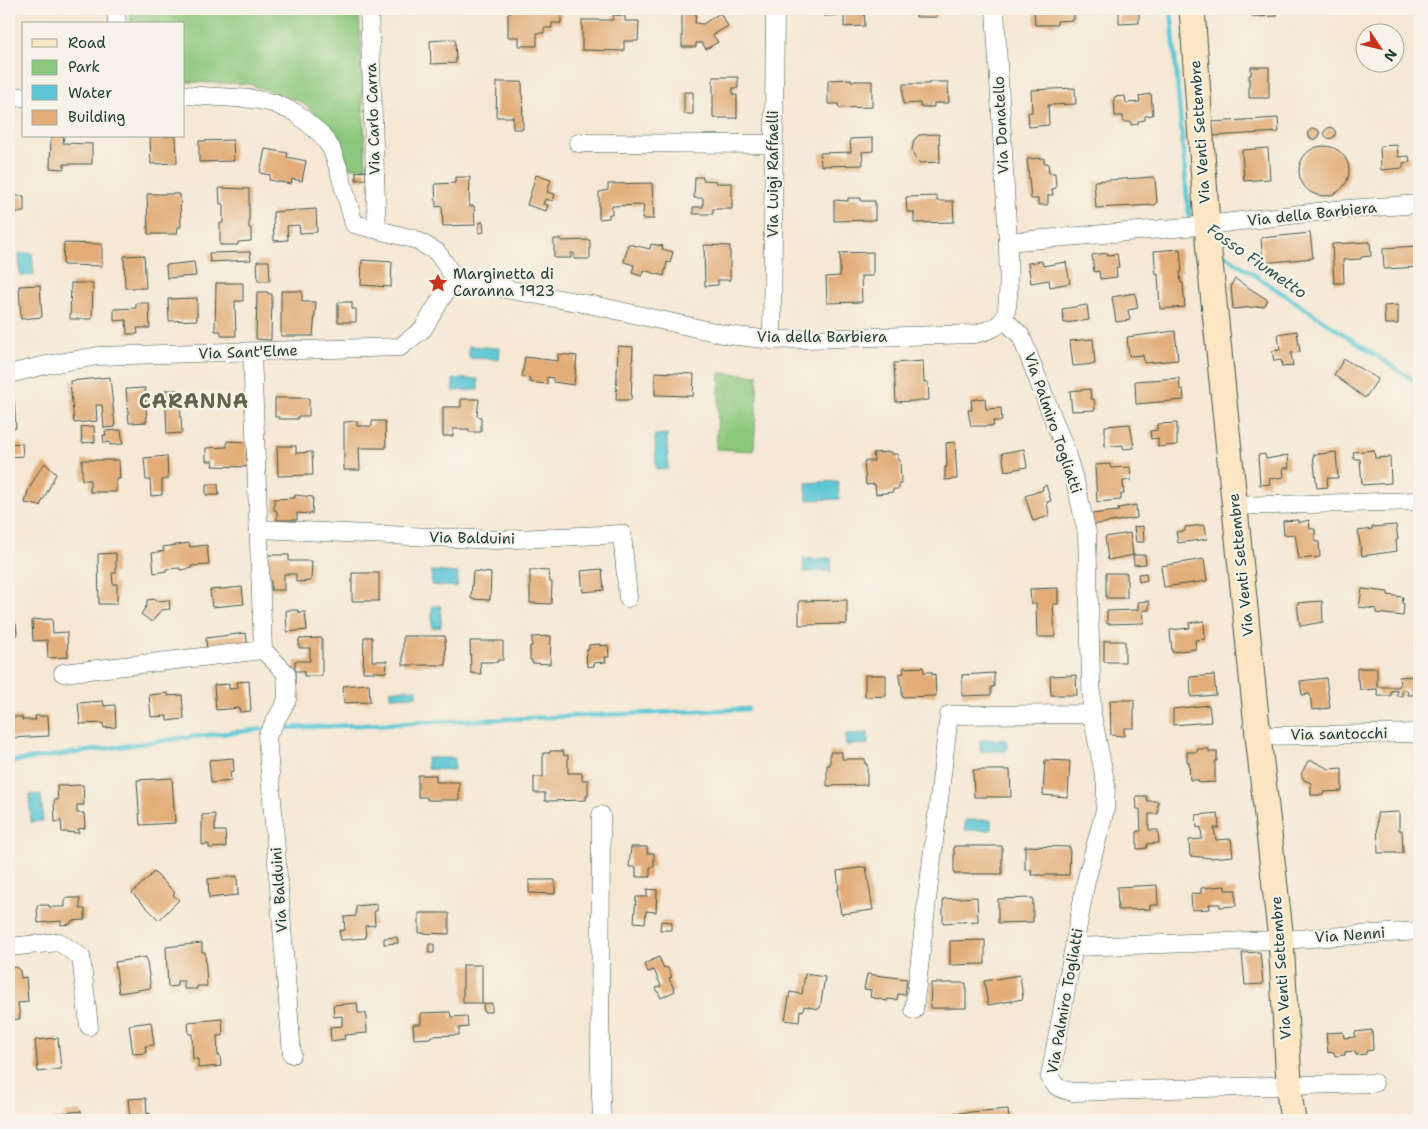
<svg xmlns="http://www.w3.org/2000/svg" width="1428" height="1129" font-family="'Shantell Sans',sans-serif">
<style>
.green{fill:#8bc77c;stroke:#558258}
.water{fill:#5bc7d4;stroke:#3d8284}
.lines{fill:none;stroke-linecap:round;stroke-linejoin:round}
.stream{stroke:#5bc7d4;stroke-width:4.5}
.building{fill:#e2ad78}
.street-casing{stroke:#3f574c;stroke-width:19}
.secondary-casing{stroke:#3f574c;stroke-width:27}
.street{stroke:#fff;stroke-width:18}
.secondary{stroke:#fce6c4;stroke-width:25}
.labels{text-anchor:middle;dominant-baseline:central;stroke-width:4.5;stroke-linejoin:round;paint-order:stroke}
.street-label{font-size:15px;fill:#1f3d34;stroke:#f7f3e8}
.poi-label{font-size:15px;fill:#1f3d34;stroke:#f7f3e8;text-anchor:start}
.water-label{font-size:16px;font-style:italic;fill:#2b5954;stroke:#f7f3e8}
.district-label{font-size:20px;font-weight:bold;letter-spacing:1px;fill:#63644c;stroke:#f7f3e8}
</style>
<rect width="100%" height="100%" fill="#f7f3e8"/>
<filter id="ink" filterUnits="userSpaceOnUse"><feTurbulence type="fractalNoise" baseFrequency=".02" numOctaves="2"/><feDisplacementMap in="SourceGraphic" scale="10" xChannelSelector="R" yChannelSelector="G"/><feConvolveMatrix kernelMatrix="1 2 1 2 8 2 1 2 1" color-interpolation-filters="sRGB"/></filter>
<filter id="wash" filterUnits="userSpaceOnUse"><feTurbulence type="fractalNoise" baseFrequency=".0096" numOctaves="4" result="noise"/><feDisplacementMap in="SourceGraphic" scale="20" xChannelSelector="R" yChannelSelector="G"/><feGaussianBlur stdDeviation="1.12" result="paint"/><feColorMatrix in="noise" values="0 0 0 0 0 0 0 0 0 0 0 0 0 0 0 0 0 1.4 0 .05"/><feComposite in="paint" operator="in"/></filter>
<g filter="url(#wash)">
<rect width="100%" height="100%" fill="#f6e8d5"/>
<path class="green" d="M130,9H359L366,167L350,168L332,129L302,102L248,84L184,82V24H131Z
M720,373L758,375L754,451L716,449Z"/>
<path class="water" d="M32,253L34,275L20,276L19,254Z
M469,346L500,348L499,359L469,358Z
M453,379H478V390L453,391Z
M667,434L668,469H656L655,435Z
M838,481L839,499L807,500L806,483Z
M831,558V571L804,572L803,559Z
M432,571L458,573L457,587L431,585Z
M432,606H441V627L432,628Z
M417,689V696L390,697V690Z
M868,733V744L846,745V734Z
M980,740H1007V751H980Z
M427,758H455L454,770L427,769Z
M41,794L43,821L31,822L29,795Z
M965,820H991V830H965Z"/>
<g class="lines">
<path class="stream" d="M1171,9L1188,208L1191,224
M1217,250L1419,384
M288,728L748,709
M9,762L182,738L264,729"/>
</g>
<g id="blocks">
<path class="building" d="M511,9H552V11H561V23H552V28H544V33H537V46H519V37H508V13H511Z
M824,9H864L865,26L844,27V15L824,16Z
M908,9H955V13H937V17H916V14H908Z
M1034,9H1074V20L1057,21V25H1035Z
M1119,9H1139V23L1119,24Z
M1252,9H1277V16L1252,17Z
M682,13H696L695,23L703,24L720,13L728,26L713,35L718,42L706,49L702,43H696V47H682Z
M613,15L625,16V21H639L638,41H624V51L582,50V20H613Z
M455,39L456,63L431,64L430,41Z
M1251,67H1269V98H1249V75H1251Z
M713,77H738V88H733V95H737V118H713Z
M851,79V81H872V107L839,108L838,104H828V80Z
M497,82H522L523,129H513V117H496Z
M929,82H948L949,103H934V107H920V103L903,104V84H929Z
M1075,88L1076,104L1048,105L1049,125L1029,127L1028,113L1032,112L1031,90Z
M684,92H693V114H684Z
M1151,94L1153,115L1145,116V120L1138,121V124L1131,125V122H1123V116H1115L1114,97L1125,96L1126,103L1140,102L1139,96Z
M1278,118L1279,132L1213,136L1212,122Z
M1324.5 133a5.5 5.5 0 1 1 11 0a5.5 5.5 0 1 1-11 0Z
M1308.5 134a5.5 5.5 0 1 1 11 0a5.5 5.5 0 1 1-11 0Z
M939,134L940,162L920,163L915,158L912,150L914,140L919,135Z
M51,136H64L63,143L92,144V164H64V169L50,168Z
M150,136H176L177,163L151,164Z
M873,138V151L862,152L863,165L821,166L820,153L851,152L850,139Z
M233,140L234,161L199,162V141Z
M1397,145L1398,157L1409,156L1410,162L1403,163V168L1381,170L1380,146Z
M1299 171a25 25 0 1 1 50 0a25 25 0 1 1-50 0Z
M1268,148L1270,179L1244,181L1242,150Z
M265,149L288,153L287,157L306,161L302,181L292,179L291,184L269,180L270,175L260,173Z
M1044,158V163H1048L1049,173H1055L1056,188L1052,189L1053,195H1048V203L1047,205H1038V199H1031L1027,159Z
M366,171V179L356,180V172Z
M536,175L551,180L547,192L555,194L553,201L545,199L543,204L548,205L546,211L527,205Z
M455,177H470L469,206H474L475,225L443,226L442,206L436,207L435,184L455,183Z
M695,177H703V180L716,181V183H732V209H713V214H693V207H703V198H694Z
M1153,177L1155,178L1157,203L1155,205L1096,208L1094,183L1095,181Z
M652,183L654,219H642L644,205L612,206V214H609V218L599,219V192L608,190V184Z
M219,188L249,189V228H251V241L238,242V245H220V223H223V204H220Z
M147,194H180L181,227H178L177,234H148Z
M9,196H24V212H16V214H14V229H9Z
M937,196V201H953L954,222L914,223V212H907L906,197Z
M848,198H861V201H875V220L834,221V200L848,201Z
M316,209L317,232L300,233L299,225L287,226L288,240L274,241L273,212Z
M483,222L484,232L479,233V223Z
M1310,233L1313,258L1263,263L1261,238Z
M554,239H561V241L590,240V259H574V253H571V258H554Z
M1370,242L1371,256L1361,257V259L1343,260L1344,283H1334L1332,244Z
M64,243L102,244V266L63,265Z
M628,244L650,249L651,244L663,246L662,249L673,252L670,263L667,262L664,276L643,270L642,276L632,273L634,265L624,262Z
M704,245L730,246V280H718V285L705,286Z
M1419,246V267L1384,269L1383,248Z
M1180,249L1182,272H1180L1181,283H1183L1185,307L1160,309L1158,274L1156,275L1154,251Z
M250,252L251,260L210,262L209,253Z
M873,252V276H861L862,302L827,303L826,277L840,276V253Z
M1108,253V255L1117,254L1119,267H1116L1117,277L1100,279L1099,271L1094,272L1092,255Z
M144,255L146,288H125L124,256Z
M362,260L392,262L391,287L361,285Z
M257,261H269L270,281H258Z
M1042,261L1043,266L1066,262L1070,283L1050,287L1049,280L1031,283L1028,263Z
M194,262L196,276L167,278L166,265Z
M1235,279L1268,300L1264,306L1233,309L1231,285Z
M71,283H93L92,319H70Z
M216,283H243V301H235L236,336H221V331H215Z
M40,285L42,317L21,319L19,286Z
M281,291H302V302H316L313,336H281Z
M257,292H268V294H272L271,340L256,339Z
M1135,293L1138,308L1128,310L1130,320L1116,322L1112,297Z
M197,298V320L169,321L168,299Z
M338,302H352V309H356V322H338Z
M136,303H149L150,328H137L138,334H127L126,320L114,321V309L136,308Z
M1087,305L1089,320L1064,323L1062,309Z
M1398,305V324H1385L1384,306Z
M1175,331L1178,360L1144,363L1143,355L1129,356L1127,337Z
M1297,331L1300,352L1291,353L1293,366L1282,367L1281,360L1274,361L1272,351L1280,350L1278,334Z
M1093,339L1095,364L1073,366L1070,341Z
M618,346L633,347L631,400H616Z
M558,354L577,356L574,385L553,382V378L547,377V384L529,382L530,378L522,377L525,357L558,361Z
M1344,359L1378,379L1365,398L1334,375Z
M923,361L924,382H928L929,400L896,402L894,363Z
M655,372L694,374L693,396L655,395Z
M110,377L115,427L104,428L102,405H96L97,421L74,423L70,381Z
M1179,378L1180,390L1183,389L1184,400L1136,404L1135,381Z
M145,388L147,422L129,423L126,389Z
M1090,389L1091,399H1094L1095,410L1072,411L1070,391Z
M165,390H179L182,433L167,434Z
M12,394V401L14,400L16,428L9,429V395Z
M275,398H309V416H298V419H279V417H275Z
M985,398L986,409L1001,408L1002,421H993L994,426H971L968,410H972L971,400Z
M461,399H479L477,416L481,417V432H469V429H453V436H443V407H461Z
M357,421V426H372V421H385L386,448H359L360,470H344V422Z
M1177,423V445L1158,447V438L1151,439L1150,431L1157,430V424Z
M1130,424L1134,448L1123,449V445L1105,447V426Z
M94,426L95,442L82,443L81,427Z
M121,430L123,444L110,445V442L104,443L103,435H106L105,431Z
M227,441L247,442L246,456H249L248,467L212,466L213,461H206V448L227,447Z
M955,442L957,479L945,480V467H947L946,443Z
M22,443L23,456L9,457V444Z
M277,446H296V453L312,452L313,475L278,476Z
M1024,449L1027,467L1005,471L1002,453Z
M1374,450L1375,458L1390,457L1391,483L1362,485L1360,459H1354L1353,452Z
M891,452V454H898V460H900L901,484H899V489H893V492L876,494L875,484L866,485L864,461H874L873,453Z
M1336,452L1338,478H1327L1328,487L1317,488L1313,455Z
M1265,454L1266,459L1288,455L1289,468H1283L1284,477L1269,479L1270,484L1260,485L1258,455Z
M167,456L168,479L162,480V495L151,496L150,480H146L144,458Z
M82,460H119L120,479H116V492H90V480H82Z
M45,463L56,474L40,506L25,503L28,491L37,474Z
M1110,464L1111,468L1130,467L1131,480L1123,481L1124,494H1121V500L1097,502L1095,465Z
M206,484H218L219,495H206Z
M1046,485L1051,501L1047,502L1049,516L1033,521L1025,496L1043,490L1042,487Z
M295,495L313,497L312,514L297,513V520H277V511L274,510V499L295,498Z
M1136,505L1137,518L1092,525L1091,514L1119,511L1118,508Z
M1298,520V523L1309,520L1310,529H1315V542H1319L1320,557L1299,559L1295,534L1284,535L1283,521Z
M1205,525L1207,539L1178,543L1176,532L1185,531V527Z
M1396,525L1398,540H1396L1397,551L1362,556L1358,531L1372,529V527Z
M1143,526L1144,542H1136L1134,527Z
M1130,533L1133,555H1145L1146,564L1134,565L1133,555L1108,560L1105,537Z
M189,543L190,547L207,545L209,565L191,566L192,568L180,570V568L166,569V571L154,573L152,553L164,551L163,547Z
M116,553V573H112L113,584H117V604H99L98,554Z
M266,555H289V561H312L311,581L296,582V574H284V590H271V581H267Z
M1204,559L1207,581L1164,587L1161,566Z
M602,569L604,590L583,592L581,571Z
M530,570L549,571L550,582H552L551,604L530,603Z
M473,571L491,573L490,600L471,599Z
M352,573H379V601H352Z
M1106,573H1127V598H1106Z
M1146,573L1147,580L1139,582L1138,574Z
M242,587L244,604L212,607L210,590Z
M1058,588V604H1053L1055,637H1037L1036,603L1031,604L1030,589Z
M1362,589L1388,592V595L1403,597L1402,603L1404,604L1403,616L1376,613V609L1359,607Z
M156,599V601L169,600L170,609L161,610L152,622L141,614L147,605V600Z
M847,600V624L799,625V601Z
M1149,601V610H1143L1144,623L1107,624V611L1138,610V602Z
M1322,601L1323,622L1300,626L1297,603Z
M286,610H298V612H305L307,630L287,632Z
M52,619L53,633L67,632L68,657L48,658L47,640L33,641L32,620Z
M1204,621L1205,639L1195,640L1196,649L1172,652L1170,630L1190,628L1189,623Z
M9,624H16L17,635L9,636Z
M246,633L248,648L207,652L206,638Z
M403,636H445L446,665H403Z
M551,636L550,664L532,663V660H530V646H532V637Z
M364,637H372V661H387L386,672H363Z
M322,638V676H304V671H295V661H310V648H299V639Z
M470,641H503V660H498V662H480L481,674L471,673Z
M1104,641H1125V662H1104Z
M600,644V646L608,645L609,657H605L606,662L594,663V666L587,667L586,650L589,649V645Z
M923,667L924,672H932V675L935,674L936,696L902,697V686L900,684L899,674L904,673L903,668Z
M1357,668H1377V687H1398L1400,685L1399,677L1418,676V695H1408L1407,690H1402V696H1397V690L1391,691V696H1378L1377,689L1360,690L1359,680H1357Z
M994,673V687H991V695L962,696V675Z
M865,675H886V696L865,697Z
M1076,675L1077,695H1051L1050,676Z
M1214,675L1216,695L1191,697L1190,677Z
M1326,678L1330,708L1312,710L1310,694L1302,695L1300,681Z
M249,681L251,711L240,712L239,708L216,710L214,685L229,684V689L238,688L237,682Z
M369,684L370,702L344,703L343,686Z
M168,693V696L182,695L184,719L167,721V716L151,717L149,695Z
M1110,700H1134V728H1124V736L1111,735Z
M103,701L104,706L115,705L116,727L104,728L103,723L80,724L78,703Z
M1209,705L1211,722L1173,725V709Z
M35,716H48L49,736L10,738L9,717H22V720H36Z
M1198,749H1209V752H1217V761H1215V782L1199,783L1198,780H1190L1189,762H1187V752H1197Z
M550,751H563L564,756L568,755V773H582V780H588V796H586V800L545,801V793H534V777H543V753H550Z
M830,752H842V759H865V764H867V785L827,786V765H830Z
M233,758L234,771L230,772L231,781L211,783L209,760Z
M1045,760L1070,761L1068,797L1043,795Z
M1308,761H1313L1329,769L1342,768V791L1324,792L1323,795H1311V783L1304,780L1301,774Z
M973,770H1010L1011,797H974Z
M418,775H436V782H459V800H427V797H418Z
M172,778L175,823L140,825L137,780Z
M83,785L84,805H77V813H84L85,828L78,829L79,833L62,832L61,821L55,822L54,800H58L57,786Z
M1136,796H1147V801H1158V814H1149V830H1158L1159,843L1147,844V848L1137,849V831H1141L1140,809H1137Z
M1399,812V830H1402L1403,853H1378L1377,813Z
M1218,813L1219,828H1214L1216,840L1231,839L1233,856L1211,858L1190,856L1189,840L1202,839L1201,827L1197,828L1196,815Z
M215,814V831H225L226,847L209,848V844L202,845V815Z
M954,846H1002V874H954Z
M1025,846L1070,847L1069,875H1031L1032,870H1025Z
M631,847H647V853H654V867H650V877H636V867H629Z
M866,867L873,910L841,914L837,889H839L837,871Z
M154,872L175,893L173,895L179,900L159,920L132,893Z
M237,876L238,895L209,898L208,879Z
M529,880H555V894L529,893Z
M1157,885L1158,905H1150V909L1118,910L1117,887Z
M1225,886V890H1236V906L1220,907V904H1209L1210,909L1192,910L1191,894L1201,893V888Z
M647,889L657,890L656,912L646,911L645,923L634,922L636,897H647Z
M977,897L978,921L943,923V899Z
M65,898H80V909H85V920L71,921V924L61,925V921L38,923L37,905H49V907H65Z
M1033,898V922L998,923V899Z
M377,904V911H374L375,925L365,926L366,938L341,940L339,931L345,930L344,917L356,916V906Z
M419,913H449V934L419,933Z
M661,921L672,922V930H660Z
M397,937L398,943L384,944V938Z
M985,940V964L950,965V941Z
M202,943V952H205L207,986H197V989H184V981H177V986L168,987L166,947Z
M429,944H434V953H429Z
M1260,952L1263,984L1245,985L1242,953Z
M146,957L151,988L119,993L115,962Z
M659,957L664,968L667,967L672,977L669,978L675,991L661,998L656,988L661,986L654,970L648,972L644,964Z
M463,965H482V1003H463Z
M16,967L20,971L21,978L26,977L28,1002L18,1003L20,1019L9,1020V968Z
M805,974L825,977L820,1008L818,1009L804,1006L803,1011L800,1010L799,1022L785,1020L790,992L802,994Z
M867,974L907,979L905,995L898,994L897,1000L888,999L887,1001L870,997L871,990L864,989Z
M1020,975L1023,999L988,1005L984,981Z
M931,983H966V1008H930Z
M357,1003L358,1013H366L367,1033L344,1035L345,1039L331,1041L330,1027L342,1026V1016L334,1017L333,1005Z
M492,1003V1012H484L483,1004Z
M450,1012L451,1017L467,1016L468,1027L459,1028V1035L431,1036L430,1038L414,1039L413,1024H421V1013Z
M222,1019L223,1036H217L218,1056L220,1055L221,1066L198,1068V1059H193L192,1034H189L188,1022Z
M1416,1020H1419V1043H1417Z
M151,1022L154,1045L145,1046L146,1053L133,1054L129,1025Z
M1372,1030L1373,1050L1366,1051V1054L1356,1055L1355,1051L1345,1052V1055L1335,1056L1334,1052L1328,1053L1326,1033L1343,1032L1344,1038L1355,1037V1032Z
M58,1038L61,1069L38,1072L35,1040Z
M146,1098L147,1114L150,1113L151,1120H133V1117L130,1118L128,1099Z
M1008,1109L1009,1120H935L934,1115Z
M81,1111L82,1120H53V1118H64V1113Z"/>
</g>
</g>
<g filter="url(#ink)">
<use href="#blocks" fill-opacity="0" stroke="#3f574c" stroke-width="1"/>
<g class="lines">
<defs>
<path id="street" d="M116,9L117,24
M369,9L377,229
M995,9L1008,242
M184,95L253,99L273,103L296,113L321,134L331,148L338,167L354,224L414,239L437,252L456,280L593,305L728,335L772,340L975,334C985,331 996,329 1003,320C1011,310 1008,257 1008,242L1198,226L1334,210L1419,204
M9,97H24
M578,143L774,144
M1004,319L1021,336L1065,449L1077,489L1087,533L1092,714L1106,785L1105,810L1086,881L1050,1077C1056,1089 1061,1089 1073,1092L1374,1083
M772,340L775,9
M252,352L263,650L286,673L287,700L267,736L292,1054
M9,374L46,365L98,356L400,347L423,329L444,294L456,280
M1235,506L1419,501
M259,529L496,540L622,534L628,598
M63,673L263,650
M1258,736L1419,733
M601,815L600,1071L602,1120
M9,947L59,942L81,957L89,1026
M1074,947L1281,940L1419,931
M914,1010L949,715L1092,714"/>
<path id="secondary" d="M1192,9L1209,253L1258,736L1281,940L1290,1100L1293,1120"/>
</defs>
<use href="#street" class="street-casing"/>
<use href="#secondary" class="secondary-casing"/>
<use href="#street" class="street"/>
<use href="#secondary" class="secondary"/>
</g>
</g>
<defs>
<symbol id="sight-bare" viewBox="-9 -9 18 18"><path d="M0-6L1.8-2.2L6-1.7L2.9 1.2L3.7 5.4L0 3.3L-3.7 5.4L-2.9 1.2L-6-1.7L-1.8-2.2Z" fill="#c8321e" stroke="#f7f3e8" stroke-width="2.5" paint-order="stroke"/></symbol>
</defs>
<g fill-rule="evenodd">
<use href="#sight-bare" x="424" y="269" width="28" height="28"/>
</g>
<g class="labels">
<g class="street-label">
<text transform="translate(373 119) rotate(-92)">Via Carlo Carra</text>
<text transform="translate(1001 125) rotate(-93)">Via Donatello</text>
<text transform="translate(1200 132) rotate(-94)">Via Venti Settembre</text>
<text transform="translate(773 174) rotate(-90)">Via Luigi Raffaelli</text>
<text transform="translate(1312 214) rotate(-6)">Via della Barbiera</text>
<text x="822" y="337">Via della Barbiera</text>
<text transform="translate(248 352) rotate(-2)">Via Sant'Elme</text>
<text transform="translate(1053 423) rotate(71)">Via Palmiro Togliatti</text>
<text transform="translate(472 538) rotate(1)">Via Balduini</text>
<text transform="translate(1241 565) rotate(-96)">Via Venti Settembre</text>
<text transform="translate(1339 734) rotate(-1)">Via santocchi</text>
<text transform="translate(279 890) rotate(-94)">Via Balduini</text>
<text transform="translate(1350 935) rotate(-4)">Via Nenni</text>
<text transform="translate(1281 968) rotate(-94)">Via Venti Settembre</text>
<text transform="translate(1065 1001) rotate(-80)">Via Palmiro Togliatti</text>
</g>
<g class="poi-label">
<text x="453" y="274">Marginetta di<tspan x="453" dy="17">Caranna 1923</tspan></text>
</g>
<g class="water-label">
<text transform="translate(1257 261) rotate(35)">Fosso Fiumetto</text>
</g>
<g class="district-label">
<text x="194" y="401">CARANNA</text>
</g>
</g>
<rect width="1428" height="1129" fill="none" stroke="#f7f3e8" stroke-width="30"/>
<rect x="22" y="22" width="162" height="115" fill="#f7f3e8" stroke="#a1aaa0"/>
<rect x="32" y="39" width="25" height="8" fill="#fce6c4" stroke="#a1aaa0"/>
<text x="68" y="48" font-size="15" fill="#1f3d34">Road</text>
<rect x="32" y="60" width="25" height="15" fill="#8bc77c" stroke="#a1aaa0"/>
<text x="68" y="72" font-size="15" fill="#1f3d34">Park</text>
<rect x="32" y="85" width="25" height="15" fill="#5bc7d4" stroke="#a1aaa0"/>
<text x="68" y="98" font-size="15" fill="#1f3d34">Water</text>
<rect x="32" y="110" width="25" height="15" fill="#e2ad78" stroke="#a1aaa0"/>
<text x="68" y="122" font-size="15" fill="#1f3d34">Building</text>
<g transform="translate(1380 48) rotate(125)"><circle r="24" fill="#f7f3e8" stroke="#a1aaa0"/>
<path d="M0-4L9 19L0 12L-9 19Z" fill="#c8321e"/>
<text y="-8" font-size="14" font-weight="bold" text-anchor="middle" fill="#1f3d34">N</text>
</g>
</svg>
